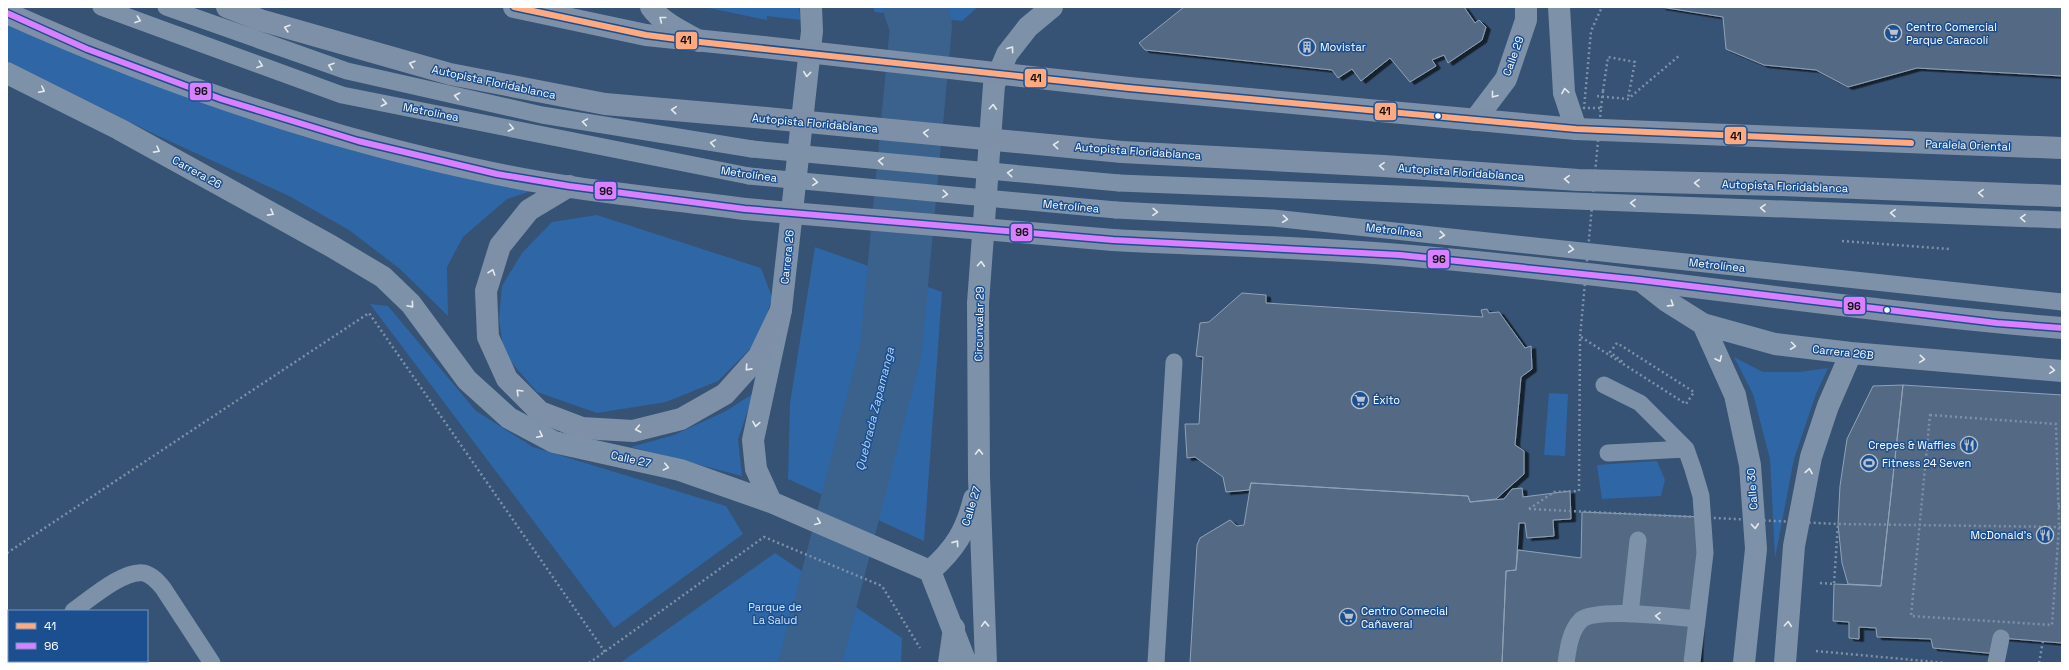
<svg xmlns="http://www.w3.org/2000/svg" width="2069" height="670" font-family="'Space Grotesk',sans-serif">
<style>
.green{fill:#2f66a5}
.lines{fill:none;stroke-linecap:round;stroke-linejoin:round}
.river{stroke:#3b618d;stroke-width:62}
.building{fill:#526984;stroke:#92a2b6;filter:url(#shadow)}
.path{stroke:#7d92a8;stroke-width:2.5;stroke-dasharray:2 3;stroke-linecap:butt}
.service{stroke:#7d92a8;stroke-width:17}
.minor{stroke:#7d92a8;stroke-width:22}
.tertiary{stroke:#7d92a8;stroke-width:22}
.trunk{stroke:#7e90a7;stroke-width:22}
.path-bridge{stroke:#7d92a8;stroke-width:2.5;stroke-dasharray:2 3;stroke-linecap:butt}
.service-bridge{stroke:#7d92a8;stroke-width:17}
.trunk-bridge{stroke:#7e90a7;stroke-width:22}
.bus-1-casing{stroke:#1b4f8f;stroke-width:9}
.bus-2-casing{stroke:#1b4f8f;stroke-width:9}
.bus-1{stroke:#ffa980;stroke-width:6}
.bus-2{stroke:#d880ff;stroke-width:6}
.oneway{stroke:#e5e9ee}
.oneway2{stroke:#e5e9ed}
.bus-dot{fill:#fff;stroke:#1b4f8f;stroke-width:1.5}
.labels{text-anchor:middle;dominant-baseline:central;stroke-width:3;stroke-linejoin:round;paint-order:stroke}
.poi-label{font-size:11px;fill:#fff;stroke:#1b4f8f;text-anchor:start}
.street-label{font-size:11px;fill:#fff;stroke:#1b4f8f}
.park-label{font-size:11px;fill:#cfe3fa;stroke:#1b4f8f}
.water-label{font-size:12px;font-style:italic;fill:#b5d3f5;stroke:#1b4f8f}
.line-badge{stroke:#1b4f8f;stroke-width:1.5}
.pale-badge-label{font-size:11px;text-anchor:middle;font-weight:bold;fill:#111}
</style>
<defs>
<filter id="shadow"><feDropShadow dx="4.5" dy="2.5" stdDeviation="0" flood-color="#0009"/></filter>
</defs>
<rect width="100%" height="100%" fill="#365274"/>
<path class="green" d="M704,7H799L801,20L767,16V20Z
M873,7H978L962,21L875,12Z
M7,23L531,191L507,199L463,237L447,267L448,316L400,269L349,230L289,196L154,134L7,61Z
M597,215L761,268L772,297L760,339L718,381L666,402L597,413L537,392L504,354L499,319L502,286L522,253L552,222Z
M815,247L942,292L924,541L788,479L790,403Z
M370,304L388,306L476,411L533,447L726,506L743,534L614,628Z
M1734,357L1763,372H1799L1828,368L1816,394L1794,459L1775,558L1770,459L1753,394Z
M754,393L738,439L742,476L631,447L674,435L726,411Z
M1549,393L1568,394L1565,456L1544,455Z
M1657,461L1665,480L1661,496L1602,499L1597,465Z
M775,553L902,638L901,663H620Z"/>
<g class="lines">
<path class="river" d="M810,663L891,349L921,26L914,7"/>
</g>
<path class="building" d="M1184,7H1464L1475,23L1479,20L1486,27L1482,40L1448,63L1444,55L1432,60L1436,66L1410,82L1390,58L1361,81L1352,69L1338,78L1332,70L1145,50L1139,43Z
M1661,7H2062V76L1917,68L1848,87L1816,70L1764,65L1726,49L1723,17Z
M1242,293L1266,295V303L1483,317L1481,310L1487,309L1489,313L1499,312L1525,348L1531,346L1532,369L1521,377L1515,445L1524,451V474L1496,499L1470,502L1468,496L1251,483L1249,490L1226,492L1223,477L1195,457L1187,458L1185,424H1199L1203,357L1196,356L1200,323L1209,322Z
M1903,385L2062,395V643L2001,638L1998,654L1933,648L1931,639L1877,637L1876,628L1859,627V639L1849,638V622L1833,621L1834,584L1881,586Z
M1903,385L1881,586L1848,584L1842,563L1838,524L1840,486L1847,439L1873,386Z
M1251,483L1468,496L1470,502L1504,499L1512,489L1522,488L1523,497L1570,491L1571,519L1553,520L1554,536L1527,538L1525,523H1519L1516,570L1506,571L1502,663H1190L1197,545L1200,538L1230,520L1237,526L1244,525Z
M1582,512L1703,517L1698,663H1502L1506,571L1516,570L1518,550L1581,558Z"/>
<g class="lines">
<path class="path" d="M1603,91L1608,57L1635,62L1628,98
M1597,96L1628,99L1680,55
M1842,241L1950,249
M1617,343L1610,352L1624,363
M1930,415L2056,424L2059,527L2052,625L1911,616Z
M2058,506H2062
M1529,509L1554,492L1579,491
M7,553L369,313L605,652
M2056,559L2062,560
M1820,583L1834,584L1838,524L2062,527
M1816,651L1946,663
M589,663L764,537L882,586L920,648
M2039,663L2043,641"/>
<path class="service" d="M101,7L342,95L749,176
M166,7L347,71L542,115L752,149
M1119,183L2062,220
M1116,210L1273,218L2062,302
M1604,385L1640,403L1686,449L1693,469L1701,496L1705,553L1692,663
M1608,453L1686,449
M73,611C89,600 124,569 144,573C152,575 158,582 163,588L212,663
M1630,614L1638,540
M7,656L9,655
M1156,663L1174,362
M1566,663C1568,649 1570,631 1581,620C1596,607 1675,617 1697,619
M1996,663L2001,638"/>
<path class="minor" d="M1559,7L1564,93L1576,129
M1475,120L1506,79L1526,20V7
M949,663L954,628"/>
<path class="tertiary" d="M651,7C662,23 683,32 699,41
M7,73L119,129L331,246L383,277L411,304L467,380L509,418L554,442L680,470L771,502L930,571L966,663
M1640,280L1668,302L1703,324L1775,344L1851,353L2062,371
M1703,324L1735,395L1750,465L1756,549L1744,663
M771,502L756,469L753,440L781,310L812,31L811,7
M930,571C955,549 966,531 974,499
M986,663L979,477L978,303L994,85L1007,54L1028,27L1052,7
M1785,663L1794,546L1811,457L1828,406L1851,353"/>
<path class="trunk" d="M227,7L260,20L450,74L605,104L755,117
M514,7L646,35L763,47
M7,13C165,84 326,139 497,174C578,191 662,198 745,209
M1129,88L1576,129L2062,148
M1122,152L1384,166L1578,180L1781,185L2062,196
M569,186L529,210L500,246L486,291L488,337L507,379L540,412L582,428L633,431L681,419L725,394L759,356L781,310
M1113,240C1208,245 1304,247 1400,255C1621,273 1841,310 2062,328"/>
<path class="path-bridge" d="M1601,108L1603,91
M1581,337L1686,404L1694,392L1617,343
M1579,491L1580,337L1601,108H1584L1591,31L1602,7
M1529,509L1838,524"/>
<path class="service-bridge" d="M752,149L1119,183
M749,176L1116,210"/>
<path class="trunk-bridge" d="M763,47L1129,88
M755,117L1122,152
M745,209L1113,240"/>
<defs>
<path id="bus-1" d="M514,7L646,35L700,42L1129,88L1576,129L1911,143"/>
<path id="bus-2" d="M7,13L87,49L221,99L358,141L497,174L569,186L745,209L1113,240L1400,255L1640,280L1997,323L2062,328"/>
</defs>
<use href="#bus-1" class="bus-1-casing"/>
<use href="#bus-2" class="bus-2-casing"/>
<use href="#bus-1" class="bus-1"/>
<use href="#bus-2" class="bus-2"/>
</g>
<defs><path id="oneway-chevron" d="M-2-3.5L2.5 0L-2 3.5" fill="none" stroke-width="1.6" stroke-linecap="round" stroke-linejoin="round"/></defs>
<g class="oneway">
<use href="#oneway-chevron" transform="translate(662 19) rotate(-142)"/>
<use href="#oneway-chevron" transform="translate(138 20) rotate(20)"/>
<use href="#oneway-chevron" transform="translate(1011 49) rotate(-54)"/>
<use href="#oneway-chevron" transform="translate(260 65) rotate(20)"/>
<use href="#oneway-chevron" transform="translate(331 66) rotate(-161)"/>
<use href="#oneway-chevron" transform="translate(807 74) rotate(96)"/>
<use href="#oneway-chevron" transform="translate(42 90) rotate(27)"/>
<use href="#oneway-chevron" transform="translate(1565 91) rotate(-99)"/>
<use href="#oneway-chevron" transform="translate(1494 95) rotate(128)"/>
<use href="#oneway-chevron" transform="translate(457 96) rotate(-167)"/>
<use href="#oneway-chevron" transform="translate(384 103) rotate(11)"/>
<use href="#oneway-chevron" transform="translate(993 107) rotate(-86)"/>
<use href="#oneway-chevron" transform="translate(585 122) rotate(-171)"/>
<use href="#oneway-chevron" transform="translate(511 128) rotate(11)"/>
<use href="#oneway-chevron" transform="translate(713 143) rotate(-171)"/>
<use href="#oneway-chevron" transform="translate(157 150) rotate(29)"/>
<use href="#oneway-chevron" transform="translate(881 161) rotate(-175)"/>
<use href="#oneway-chevron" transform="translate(1010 173) rotate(-175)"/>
<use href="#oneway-chevron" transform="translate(815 182) rotate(5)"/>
<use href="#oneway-chevron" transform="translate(945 194) rotate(5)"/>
<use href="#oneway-chevron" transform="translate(1633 203) rotate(-178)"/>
<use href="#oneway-chevron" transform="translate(1763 208) rotate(-178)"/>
<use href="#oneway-chevron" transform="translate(1155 212) rotate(3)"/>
<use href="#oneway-chevron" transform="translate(271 213) rotate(29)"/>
<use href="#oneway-chevron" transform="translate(1893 213) rotate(-178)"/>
<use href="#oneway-chevron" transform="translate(2023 218) rotate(-178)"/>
<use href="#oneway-chevron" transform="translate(1285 219) rotate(6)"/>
<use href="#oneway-chevron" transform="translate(1442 235) rotate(6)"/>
<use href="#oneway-chevron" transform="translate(1571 249) rotate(6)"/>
<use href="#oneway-chevron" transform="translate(981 264) rotate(-86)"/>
<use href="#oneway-chevron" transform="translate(1671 304) rotate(33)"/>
<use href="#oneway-chevron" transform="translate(411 305) rotate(49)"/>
<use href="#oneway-chevron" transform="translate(1793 346) rotate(7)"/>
<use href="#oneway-chevron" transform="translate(1719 359) rotate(65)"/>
<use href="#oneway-chevron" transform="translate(1922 359) rotate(5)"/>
<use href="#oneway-chevron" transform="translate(2052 370) rotate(5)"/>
<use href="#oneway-chevron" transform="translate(756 424) rotate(100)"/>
<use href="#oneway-chevron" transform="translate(540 435) rotate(27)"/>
<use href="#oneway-chevron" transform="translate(979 452) rotate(-90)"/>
<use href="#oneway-chevron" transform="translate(666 467) rotate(13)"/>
<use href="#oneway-chevron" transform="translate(1809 471) rotate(-80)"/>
<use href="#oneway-chevron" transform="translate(818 522) rotate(23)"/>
<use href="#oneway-chevron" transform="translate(1755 526) rotate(86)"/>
<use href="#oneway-chevron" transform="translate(956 543) rotate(-55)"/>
<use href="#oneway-chevron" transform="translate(1658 616) rotate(-176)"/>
<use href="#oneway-chevron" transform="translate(985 624) rotate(-92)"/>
<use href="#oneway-chevron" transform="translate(1788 624) rotate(-85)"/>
</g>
<g class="oneway2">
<use href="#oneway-chevron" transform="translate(287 28) rotate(-164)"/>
<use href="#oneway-chevron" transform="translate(412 64) rotate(-164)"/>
<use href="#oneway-chevron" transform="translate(674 110) rotate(-175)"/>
<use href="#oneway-chevron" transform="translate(926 133) rotate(-175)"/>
<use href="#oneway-chevron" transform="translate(1056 145) rotate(-175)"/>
<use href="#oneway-chevron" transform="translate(1382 166) rotate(-177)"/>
<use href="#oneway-chevron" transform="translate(1567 179) rotate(-176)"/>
<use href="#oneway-chevron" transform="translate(1697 183) rotate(-179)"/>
<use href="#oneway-chevron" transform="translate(1981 193) rotate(-178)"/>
<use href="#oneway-chevron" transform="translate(492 272) rotate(-71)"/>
<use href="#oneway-chevron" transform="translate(748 368) rotate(132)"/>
<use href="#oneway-chevron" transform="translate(519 392) rotate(-135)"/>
<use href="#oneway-chevron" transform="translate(638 429) rotate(169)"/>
</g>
<defs>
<symbol id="supermarket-ring" viewBox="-11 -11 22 22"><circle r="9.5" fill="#1b4f8f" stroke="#b9c2ce" stroke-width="1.5"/><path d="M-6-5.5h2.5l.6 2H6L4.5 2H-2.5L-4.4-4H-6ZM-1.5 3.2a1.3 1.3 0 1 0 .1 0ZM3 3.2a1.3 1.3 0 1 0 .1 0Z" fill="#b9c2ce"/></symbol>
<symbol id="building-ring" viewBox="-11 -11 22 22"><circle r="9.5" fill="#1b4f8f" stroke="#b9c2ce" stroke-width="1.5"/><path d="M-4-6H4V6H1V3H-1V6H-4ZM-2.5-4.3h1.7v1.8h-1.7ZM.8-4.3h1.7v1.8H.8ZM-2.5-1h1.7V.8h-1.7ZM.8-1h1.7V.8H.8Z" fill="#b9c2ce"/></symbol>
<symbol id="restaurant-ring" viewBox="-11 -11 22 22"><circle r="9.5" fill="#1b4f8f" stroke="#b9c2ce" stroke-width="1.5"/><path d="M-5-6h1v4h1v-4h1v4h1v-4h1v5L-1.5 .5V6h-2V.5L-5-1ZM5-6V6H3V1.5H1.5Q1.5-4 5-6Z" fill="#b9c2ce"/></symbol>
<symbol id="stadium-ring" viewBox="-11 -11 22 22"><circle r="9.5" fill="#1b4f8f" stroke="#b9c2ce" stroke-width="1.5"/><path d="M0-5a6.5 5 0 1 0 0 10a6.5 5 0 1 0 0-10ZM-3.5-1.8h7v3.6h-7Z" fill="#b9c2ce"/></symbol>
</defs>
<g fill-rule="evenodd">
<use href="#supermarket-ring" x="1883" y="23" width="20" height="20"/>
<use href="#building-ring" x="1297" y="37" width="20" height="20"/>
<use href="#supermarket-ring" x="1350" y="390" width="20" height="20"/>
<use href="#restaurant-ring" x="1959" y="435" width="20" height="20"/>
<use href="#stadium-ring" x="1859" y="453" width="20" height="20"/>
<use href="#restaurant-ring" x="2035" y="525" width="20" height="20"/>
<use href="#supermarket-ring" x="1338" y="607" width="20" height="20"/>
</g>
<g class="bus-dot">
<circle cx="1438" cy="116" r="3.5"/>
<circle cx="1887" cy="310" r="3.5"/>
</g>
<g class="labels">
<g class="poi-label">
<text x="1906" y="27">Centro Comercial<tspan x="1906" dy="13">Parque Caracolí</tspan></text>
<text x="1320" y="47">Movistar</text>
<text x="1373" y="400">Éxito</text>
<text x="1956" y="445" text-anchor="end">Crepes &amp; Waffles</text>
<text x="1882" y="463">Fitness 24 Seven</text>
<text x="2032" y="535" text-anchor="end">McDonald's</text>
<text x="1361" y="611">Centro Comecial<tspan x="1361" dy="13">Cañaveral</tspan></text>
</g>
<g class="street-label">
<text transform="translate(1513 56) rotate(-70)">Calle 29</text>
<text transform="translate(494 82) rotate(12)">Autopista Floridablanca</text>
<text transform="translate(431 112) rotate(11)">Metrolínea</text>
<text transform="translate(815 123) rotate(5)">Autopista Floridablanca</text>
<text transform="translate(1968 145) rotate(2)">Paralela Oriental</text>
<text transform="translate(1138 151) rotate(4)">Autopista Floridablanca</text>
<text transform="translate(197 172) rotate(29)">Carrera 26</text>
<text transform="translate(1461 172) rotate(4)">Autopista Floridablanca</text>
<text transform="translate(749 174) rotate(8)">Metrolínea</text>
<text transform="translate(1785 186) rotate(2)">Autopista Floridablanca</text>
<text transform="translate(1071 206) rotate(5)">Metrolínea</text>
<text transform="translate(1394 230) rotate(6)">Metrolínea</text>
<text transform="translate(787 257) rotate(-84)">Carrera 26</text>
<text transform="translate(1717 265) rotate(6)">Metrolínea</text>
<text transform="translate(979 324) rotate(-89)">Circunvalar 29</text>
<text transform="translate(1843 352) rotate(6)">Carrera 26B</text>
<text transform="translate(631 459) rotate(13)">Calle 27</text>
<text transform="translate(1752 489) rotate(-94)">Calle 30</text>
<text transform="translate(971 506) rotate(-73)">Calle 27</text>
</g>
<g class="park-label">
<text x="775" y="607">Parque de<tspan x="775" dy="13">La Salud</tspan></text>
</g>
<g class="water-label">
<text transform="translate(875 409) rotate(-76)">Quebrada Zapamanga</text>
</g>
</g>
<g class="line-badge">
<rect x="675" y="31" width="23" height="19" rx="4" fill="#ffa980"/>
<rect x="1024" y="68" width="23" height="20" rx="4" fill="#ffa980"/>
<rect x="189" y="82" width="23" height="19" rx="4" fill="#d880ff"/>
<rect x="1374" y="102" width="23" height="19" rx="4" fill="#ffa980"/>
<rect x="1724" y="126" width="23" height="19" rx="4" fill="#ffa980"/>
<rect x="594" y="181" width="23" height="19" rx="4" fill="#d880ff"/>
<rect x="1010" y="223" width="23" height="19" rx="4" fill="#d880ff"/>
<rect x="1427" y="249" width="23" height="20" rx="4" fill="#d880ff"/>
<rect x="1843" y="296" width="23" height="19" rx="4" fill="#d880ff"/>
</g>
<g class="pale-badge-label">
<text x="686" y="44">41</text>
<text x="1036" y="82">41</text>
<text x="201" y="95">96</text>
<text x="1385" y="115">41</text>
<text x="1736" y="140">41</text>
<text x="606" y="195">96</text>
<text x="1022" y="236">96</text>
<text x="1439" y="263">96</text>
<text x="1854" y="310">96</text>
</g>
<rect width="2069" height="670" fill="none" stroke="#ffffff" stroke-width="16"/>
<rect x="8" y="610" width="140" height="52" fill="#1b4f8f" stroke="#7695bc"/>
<rect x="16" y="623" width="20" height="6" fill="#ffa980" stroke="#7695bc"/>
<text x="44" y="630" font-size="12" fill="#ffffff">41</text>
<rect x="16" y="643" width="20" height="6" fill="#d880ff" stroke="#7695bc"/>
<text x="44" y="650" font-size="12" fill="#ffffff">96</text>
</svg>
